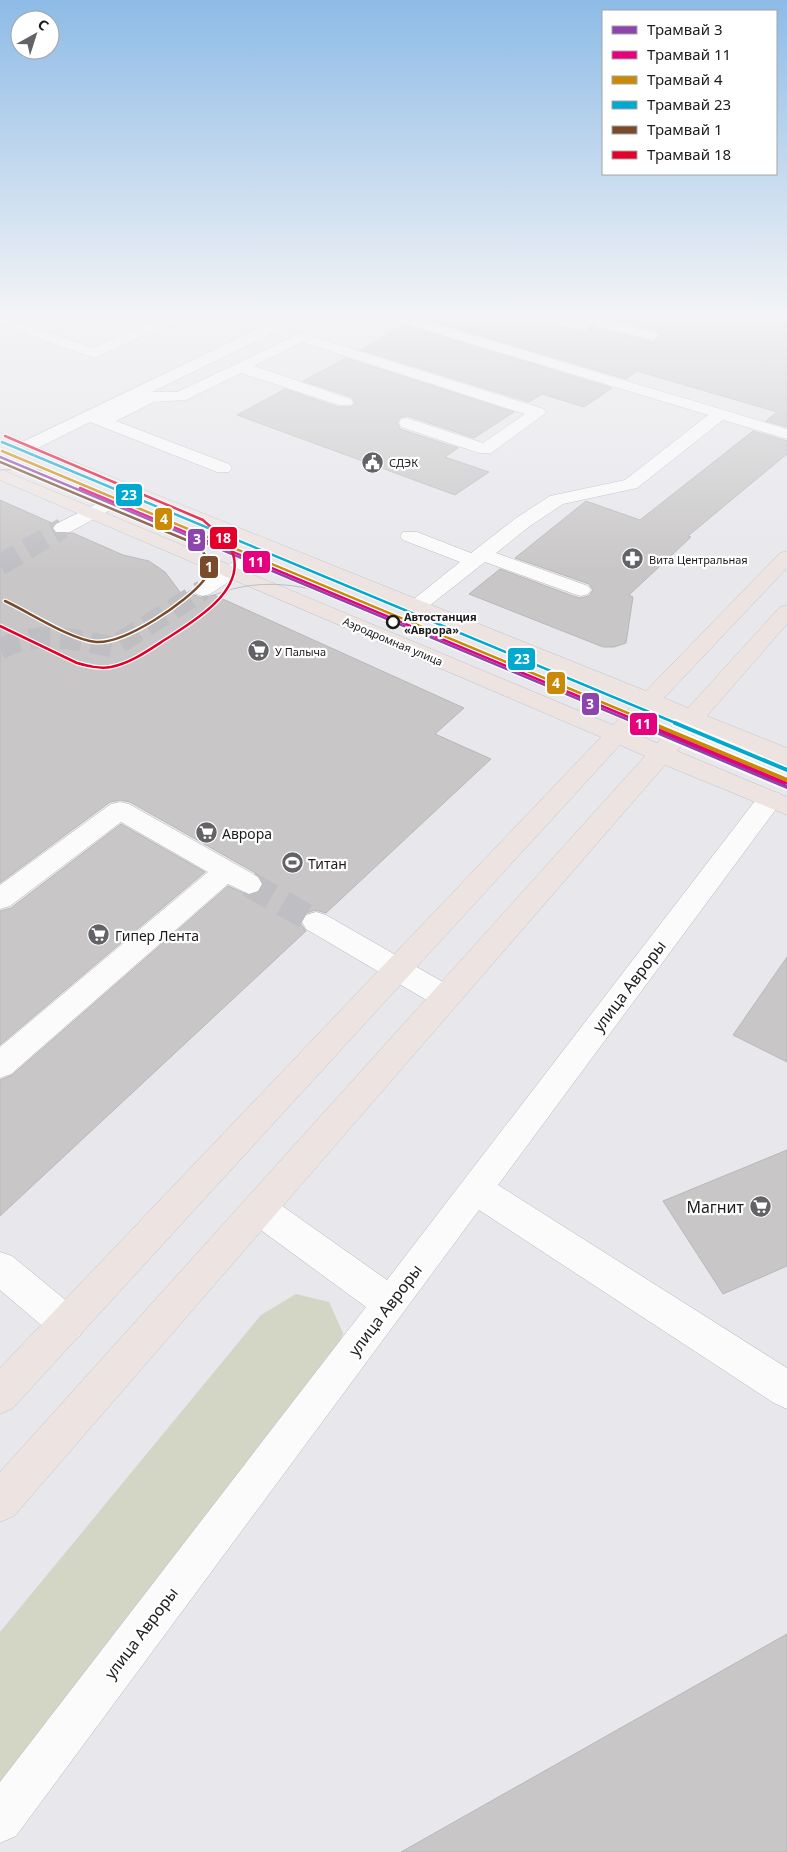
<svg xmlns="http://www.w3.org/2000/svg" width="787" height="1852" font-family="'Noto Sans',sans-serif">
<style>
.green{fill:#d3d6c4}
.building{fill:#c8c6c7;stroke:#b9b8b9}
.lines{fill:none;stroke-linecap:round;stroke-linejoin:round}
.minor-tunnel-far1{stroke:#bebec3;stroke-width:21;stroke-dasharray:21 10;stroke-linecap:butt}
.minor-tunnel{stroke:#bebec3;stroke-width:26;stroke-dasharray:26 13;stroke-linecap:butt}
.minor-casing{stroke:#b6b7ba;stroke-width:1}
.major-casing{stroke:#c4c4c7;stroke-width:1}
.minor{fill:#fbfbfc;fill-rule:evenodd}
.major{fill:#ede4e2;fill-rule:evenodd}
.tram{stroke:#bfbfc0;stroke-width:1}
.tram-1-far1-casing{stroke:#fff;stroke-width:5}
.tram-1-casing{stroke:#fff;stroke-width:8}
.tram-2-far1-casing{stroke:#fff;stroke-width:5}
.tram-2-casing{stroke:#fff;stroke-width:8}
.tram-3-far1-casing{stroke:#fff;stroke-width:5}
.tram-3-casing{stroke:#fff;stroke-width:8}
.tram-4-far1-casing{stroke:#fff;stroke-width:5}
.tram-4-casing{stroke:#fff;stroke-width:8}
.tram-5-casing{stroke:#fff;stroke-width:5}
.tram-6-casing{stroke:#fff;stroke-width:5}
.tram-1-far1{stroke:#8e44ad;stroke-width:2.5}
.tram-1{stroke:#8e44ad;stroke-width:4}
.tram-2-far1{stroke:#e5007d;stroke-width:2.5}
.tram-2{stroke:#e5007d;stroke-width:4}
.tram-3-far1{stroke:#cb8a06;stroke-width:2.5}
.tram-3{stroke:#cb8a06;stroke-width:4}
.tram-4-far1{stroke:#00a9ce;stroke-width:2.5}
.tram-4{stroke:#00a9ce;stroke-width:4}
.tram-5{stroke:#7a4b2a;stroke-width:2.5}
.tram-6{stroke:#e4002b;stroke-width:2.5}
.stop-dot{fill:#fff;stroke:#1c1c1f;stroke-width:2.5}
.labels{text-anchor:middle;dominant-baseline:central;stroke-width:4.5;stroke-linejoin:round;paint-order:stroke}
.far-poi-label{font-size:11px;fill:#1c1c1f;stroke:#fff;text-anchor:start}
.far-stop-label{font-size:11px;font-weight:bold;fill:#1c1c1f;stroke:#fff;text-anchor:start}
.far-street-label{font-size:11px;fill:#1c1c1f;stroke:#fff}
.poi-label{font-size:14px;fill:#1c1c1f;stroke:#fff;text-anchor:start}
.near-street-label{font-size:16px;fill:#1c1c1f;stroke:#fff}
.near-poi-label{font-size:16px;fill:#1c1c1f;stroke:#fff;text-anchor:end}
.line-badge{stroke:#fff;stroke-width:2}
.badge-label{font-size:14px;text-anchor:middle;font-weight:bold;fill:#fff}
</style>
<rect width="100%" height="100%" fill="#e7e7ec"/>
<path class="green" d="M296,1294L329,1302L343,1333L331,1366L0,1808V1632L261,1315Z"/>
<path class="building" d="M427,313H517L589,334L590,326L652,342L661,336L657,331L592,313H787V427L766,421L777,412L637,371L626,379L419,317Z
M404,325L612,388L584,407L542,394L529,402L361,350Z
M346,358L514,412L474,438L408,416L401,417L397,422L400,429L458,448L445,457L489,472L455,495L237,415L285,389L338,407H351L355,403L352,397L303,381Z
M753,431L787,441V454L688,536L691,537L629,595L633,597L626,643L614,647H603L469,594L500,569L573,596L580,598L589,596L593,590L589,584L515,558L586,501L640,520Z
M0,500L54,524L51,528L56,534L73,533L123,555L149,561L165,572L183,596L191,590L194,595L202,598L214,595L464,708L435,734L491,759L326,913L315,910L304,914L300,923L306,931L0,1216V1080L12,1075L228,886L250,896L259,893L264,885L259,875L130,802L120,800L110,802L0,883Z
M121,824L205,872L0,1045V911L11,908Z
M787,957V1062L733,1035Z
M787,1150V1266L723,1294L663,1201Z
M787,1634V1852H401Z"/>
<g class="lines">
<path class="minor-tunnel-far1" d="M0,565L63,528
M0,649C38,630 73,639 113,647L203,590"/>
<path class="minor-tunnel" d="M249,884L316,922"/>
<defs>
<path id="minor" d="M171,313H190L188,316L94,358L0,325V316L93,348Z
M291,313H309L307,316L152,392H177L301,333L544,409L546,413L491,453H479L401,427L399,423L401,419L407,418L483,443L525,414L302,342L254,366L351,399L353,402L351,405H339L241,373L186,400L154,402L116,421L229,464L232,468L229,472H217L90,422L32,451H20L17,447L20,443Z
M377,313H399L787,429V439L723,420L637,488L563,504L530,526L496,553L588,586L591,590L588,594L581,596L574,594L485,562L424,610L417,612L410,610L407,606L410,602L460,562L403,540L400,536L403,532H417L471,553L516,518L550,496L625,480L708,415L379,316Z
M560,313H583L657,333L659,336L652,340L562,316Z
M132,486L138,487L141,491L138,495L70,532H56L53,528L56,524Z
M270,541L277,543L280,547L277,551L210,594L203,596L196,594L193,590L196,586L263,543Z
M770,791L779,793L782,799L779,805L498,1185L787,1368V1409L774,1403L479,1210L16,1836L0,1843V1782L366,1307L247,1220L242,1209L247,1198L259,1194L271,1198L387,1280L761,793Z
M120,802L129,804L258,877L262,884L258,891L249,894L228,884L11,1074L0,1078V1047L208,872L121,822L10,906L0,909V885L111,804Z
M316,912L326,915L455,989L460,997L455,1005L445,1008L435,1005L306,929L302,922L306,915Z
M0,1252L12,1256L80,1312L85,1324L80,1336L67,1342L54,1336L0,1290Z"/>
<path id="major" d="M0,432L646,691L780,553L787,551V568L664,698L688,708L780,607L787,605V624L707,716L787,748V765L696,729L677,751L787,797V815L665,765L14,1516L0,1522V1472L645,756L620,745L13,1408L0,1414V1368L601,737L0,480V469L613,725L634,703L0,443ZM652,711L677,721L657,743L632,732Z"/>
</defs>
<use href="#minor" class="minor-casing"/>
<use href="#major" class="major-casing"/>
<use href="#minor" class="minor"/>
<use href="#major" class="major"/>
<path class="tram" d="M0,470L28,469L57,472
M214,595C248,582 277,582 312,589"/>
<defs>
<path id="tram-1-far1" d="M0,457L638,724"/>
<path id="tram-1" d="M635,723L787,787"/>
<path id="tram-2-far1" d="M80,488L645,724"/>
<path id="tram-2" d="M642,723L785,783"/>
<path id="tram-3-far1" d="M2,451L654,724"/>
<path id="tram-3" d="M651,723L787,780"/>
<path id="tram-4-far1" d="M2,442L678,724"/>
<path id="tram-4" d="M675,723L787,770"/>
<path id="tram-5" d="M0,462L191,542L203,552L210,562C209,568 208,575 204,580C187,602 125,644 96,642C71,640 29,612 5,601"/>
<path id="tram-6" d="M0,626L77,663C88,666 99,669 111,667C131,663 149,650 166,639C191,623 245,592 233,554C228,540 214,530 203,520L5,436"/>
</defs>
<use href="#tram-1-far1" class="tram-1-far1-casing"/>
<use href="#tram-1" class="tram-1-casing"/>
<use href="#tram-2-far1" class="tram-2-far1-casing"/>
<use href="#tram-2" class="tram-2-casing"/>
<use href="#tram-3-far1" class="tram-3-far1-casing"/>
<use href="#tram-3" class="tram-3-casing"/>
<use href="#tram-4-far1" class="tram-4-far1-casing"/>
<use href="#tram-4" class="tram-4-casing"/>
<use href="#tram-5" class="tram-5-casing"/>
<use href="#tram-6" class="tram-6-casing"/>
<use href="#tram-1-far1" class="tram-1-far1"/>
<use href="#tram-1" class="tram-1"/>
<use href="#tram-2-far1" class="tram-2-far1"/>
<use href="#tram-2" class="tram-2"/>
<use href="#tram-3-far1" class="tram-3-far1"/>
<use href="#tram-3" class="tram-3"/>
<use href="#tram-4-far1" class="tram-4-far1"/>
<use href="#tram-4" class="tram-4"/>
<use href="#tram-5" class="tram-5"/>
<use href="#tram-6" class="tram-6"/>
</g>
<linearGradient id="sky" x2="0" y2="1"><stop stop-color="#8dbbe6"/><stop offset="0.55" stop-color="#f4f4f6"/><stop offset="1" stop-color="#f4f4f6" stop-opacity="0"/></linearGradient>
<rect width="787" height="572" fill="url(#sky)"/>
<defs>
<symbol id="civic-disc" viewBox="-11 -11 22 22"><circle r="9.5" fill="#636367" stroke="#fff"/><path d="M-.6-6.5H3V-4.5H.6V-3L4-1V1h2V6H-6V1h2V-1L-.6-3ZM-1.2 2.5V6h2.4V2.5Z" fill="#fff"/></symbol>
<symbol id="pharmacy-disc" viewBox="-11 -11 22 22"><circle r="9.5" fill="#636367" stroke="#fff"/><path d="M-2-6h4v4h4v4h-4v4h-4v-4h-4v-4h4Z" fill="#fff"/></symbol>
<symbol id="supermarket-disc" viewBox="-11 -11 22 22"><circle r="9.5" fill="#636367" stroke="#fff"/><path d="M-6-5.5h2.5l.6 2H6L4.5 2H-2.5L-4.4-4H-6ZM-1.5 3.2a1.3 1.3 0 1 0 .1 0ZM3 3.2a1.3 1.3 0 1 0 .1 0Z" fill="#fff"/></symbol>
<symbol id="stadium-disc" viewBox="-11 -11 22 22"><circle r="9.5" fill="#636367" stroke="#fff"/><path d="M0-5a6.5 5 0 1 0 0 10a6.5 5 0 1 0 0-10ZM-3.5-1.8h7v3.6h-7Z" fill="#fff"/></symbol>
</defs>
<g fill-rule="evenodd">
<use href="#civic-disc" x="360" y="450" width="25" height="25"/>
<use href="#pharmacy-disc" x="620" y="546" width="25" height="25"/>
<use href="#supermarket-disc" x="246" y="638" width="25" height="25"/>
<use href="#supermarket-disc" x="194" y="820" width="25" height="25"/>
<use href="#stadium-disc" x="280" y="850" width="25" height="25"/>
<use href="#supermarket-disc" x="86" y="922" width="25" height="25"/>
<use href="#supermarket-disc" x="748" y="1194" width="25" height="25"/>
</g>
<circle class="stop-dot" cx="393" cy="622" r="6"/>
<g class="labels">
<g class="far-poi-label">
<text x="389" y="462">СДЭК</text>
<text x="649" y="559">Вита Центральная</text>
<text x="275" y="651">У Палыча</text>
</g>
<g class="far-stop-label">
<text x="404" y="616">Автостанция<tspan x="404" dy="13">«Аврора»</tspan></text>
</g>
<g class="far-street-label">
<text transform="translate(393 641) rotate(23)">Аэродромная улица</text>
</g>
<g class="poi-label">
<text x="222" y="833">Аврора</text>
<text x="308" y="863">Титан</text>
<text x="115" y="935">Гипер Лента</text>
</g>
<g class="near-street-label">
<text transform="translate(629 986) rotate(-53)">улица Авроры</text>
<text transform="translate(385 1310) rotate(-53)">улица Авроры</text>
<text transform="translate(141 1633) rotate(-53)">улица Авроры</text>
</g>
<g class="near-poi-label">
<text x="744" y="1207">Магнит</text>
</g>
</g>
<g class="line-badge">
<rect x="115" y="483" width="28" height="24" rx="5" fill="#00a9ce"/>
<rect x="154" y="507" width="19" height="24" rx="5" fill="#cb8a06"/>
<rect x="209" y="526" width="29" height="24" rx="5" fill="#e4002b"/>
<rect x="187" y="528" width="19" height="24" rx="5" fill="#8e44ad"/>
<rect x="242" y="550" width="29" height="24" rx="5" fill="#e5007d"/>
<rect x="199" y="555" width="20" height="24" rx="5" fill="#7a4b2a"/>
<rect x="507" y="647" width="29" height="24" rx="5" fill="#00a9ce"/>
<rect x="546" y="671" width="20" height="24" rx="5" fill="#cb8a06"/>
<rect x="581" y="692" width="19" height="24" rx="5" fill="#8e44ad"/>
<rect x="629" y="712" width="29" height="24" rx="5" fill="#e5007d"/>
</g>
<g class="badge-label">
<text x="129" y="500">23</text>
<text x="164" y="524">4</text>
<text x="223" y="543">18</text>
<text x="197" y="544">3</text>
<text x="256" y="567">11</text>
<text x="209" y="572">1</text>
<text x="522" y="664">23</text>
<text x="556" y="688">4</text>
<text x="590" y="709">3</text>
<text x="643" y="729">11</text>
</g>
<rect x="602" y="10" width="175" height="165" fill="#ffffff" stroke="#a4a4a5"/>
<rect x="612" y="26" width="25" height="8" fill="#8e44ad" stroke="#a4a4a5"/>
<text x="647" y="35" font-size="15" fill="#1c1c1f">Трамвай 3</text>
<rect x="612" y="51" width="25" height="8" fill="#e5007d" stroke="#a4a4a5"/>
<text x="647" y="60" font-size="15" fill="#1c1c1f">Трамвай 11</text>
<rect x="612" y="76" width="25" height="8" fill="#cb8a06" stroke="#a4a4a5"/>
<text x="647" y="85" font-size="15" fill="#1c1c1f">Трамвай 4</text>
<rect x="612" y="101" width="25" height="8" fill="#00a9ce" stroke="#a4a4a5"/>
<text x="647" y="110" font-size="15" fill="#1c1c1f">Трамвай 23</text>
<rect x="612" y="126" width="25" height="8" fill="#7a4b2a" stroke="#a4a4a5"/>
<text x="647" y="135" font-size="15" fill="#1c1c1f">Трамвай 1</text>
<rect x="612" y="151" width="25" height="8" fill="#e4002b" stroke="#a4a4a5"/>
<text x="647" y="160" font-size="15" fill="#1c1c1f">Трамвай 18</text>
<g transform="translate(35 35) rotate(39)"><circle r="24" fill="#ffffff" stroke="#a4a4a5"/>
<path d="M0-4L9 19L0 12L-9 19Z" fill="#636367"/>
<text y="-8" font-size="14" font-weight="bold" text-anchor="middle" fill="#1c1c1f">С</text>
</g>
</svg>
